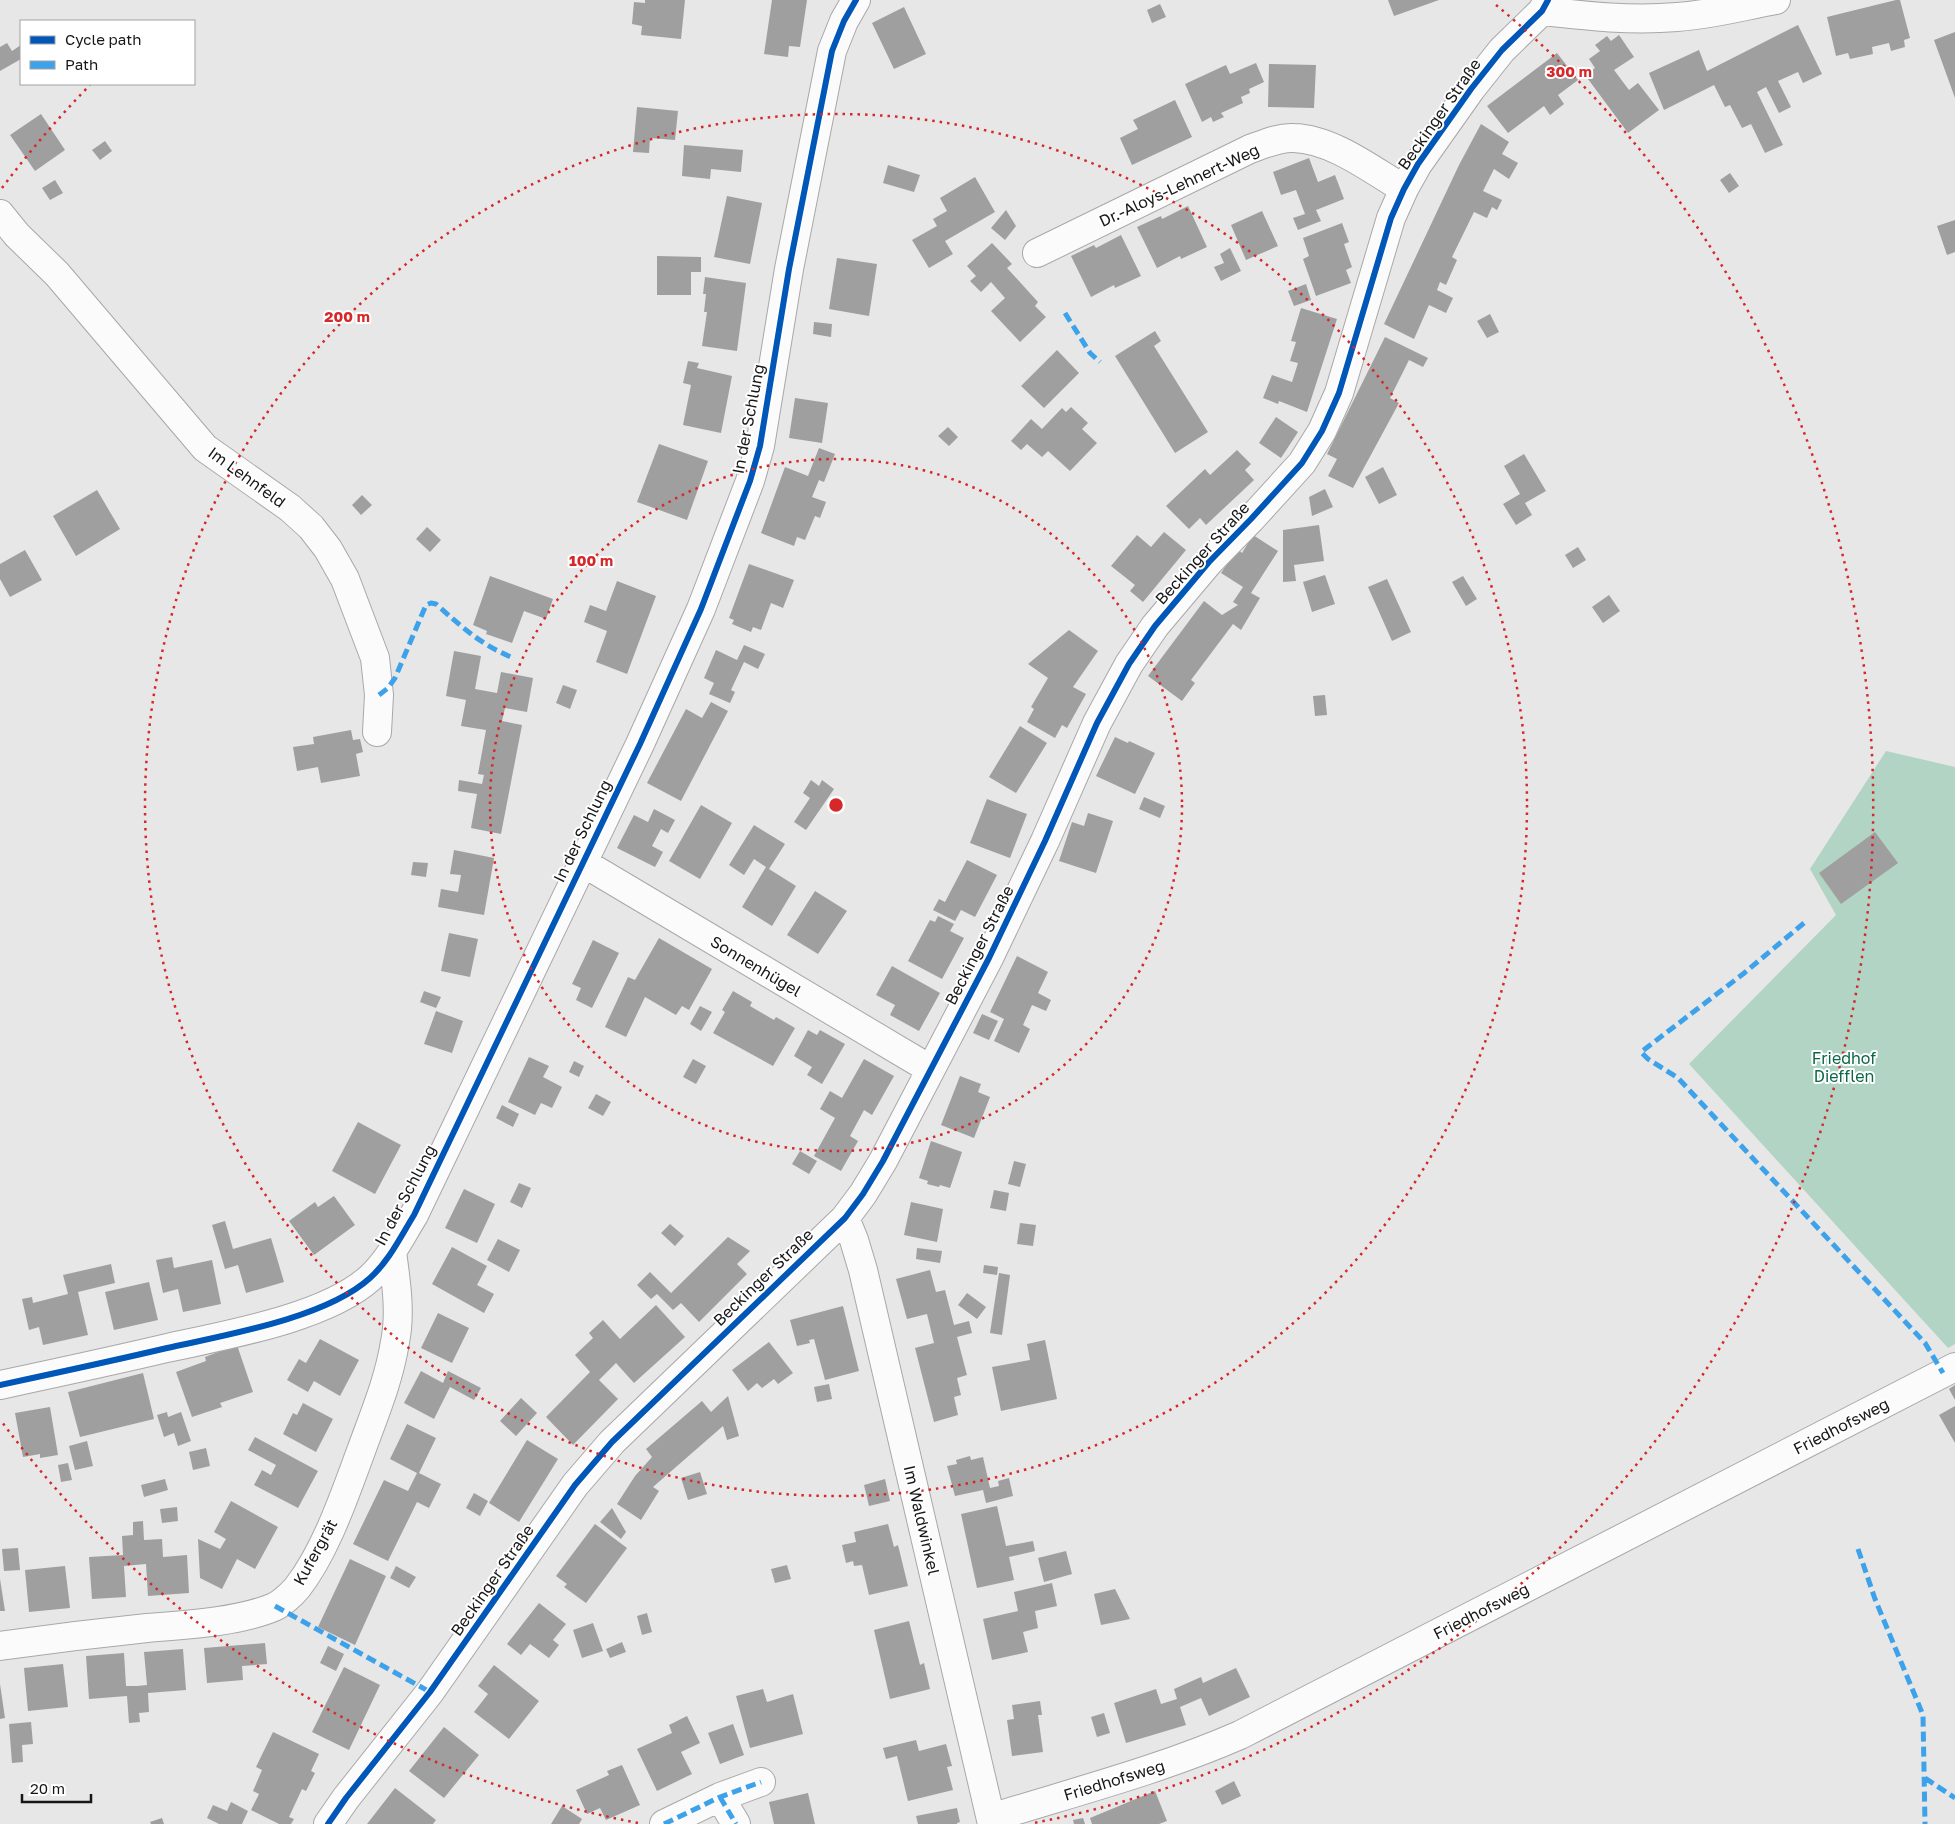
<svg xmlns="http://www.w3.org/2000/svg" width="1955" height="1824" font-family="'Golos Text',sans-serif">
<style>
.green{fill:#b2d4c4}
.building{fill:#9f9f9f}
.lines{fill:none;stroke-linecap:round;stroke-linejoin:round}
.minor-casing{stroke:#a8a8a8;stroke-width:30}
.minor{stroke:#fbfbfb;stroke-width:28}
.quiet{stroke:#3da2ea;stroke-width:5;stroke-dasharray:10 5;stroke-linecap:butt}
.cycleway-casing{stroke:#fff;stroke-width:9}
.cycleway{stroke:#0057b8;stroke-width:6}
.ring{fill:none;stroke:#d62828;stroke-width:2.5;stroke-dasharray:2.5 5}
.labels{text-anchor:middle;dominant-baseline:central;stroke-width:4;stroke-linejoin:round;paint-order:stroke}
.street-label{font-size:16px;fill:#171718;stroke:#fff}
.park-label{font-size:16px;fill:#0a6646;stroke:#fff}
.centre{fill:#d62828;stroke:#fff;stroke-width:2.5}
.ring-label{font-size:15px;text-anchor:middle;font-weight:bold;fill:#d62828;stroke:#fff;stroke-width:4;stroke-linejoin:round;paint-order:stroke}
</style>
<rect width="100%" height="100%" fill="#e7e7e7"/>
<path class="green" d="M1886,751L1955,767V1344L1948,1348L1689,1064L1836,915L1810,869Z"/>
<path class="building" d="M645,0H685L681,39L641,35L642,26L632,24L634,2L645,3Z
M772,0H807L800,47L789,46L788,57L764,54Z
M1388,0H1439L1394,16Z
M1896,0H1900L1910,38L1904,40L1905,47L1891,51L1889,43L1872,47L1873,54L1850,59L1848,53L1836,56L1827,17Z
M1160,4L1166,17L1152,23L1147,10Z
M904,7L926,54L894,69L872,23Z
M1798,25L1822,74L1803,83L1798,72L1778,81L1791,107L1779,113L1766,87L1757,92L1783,145L1765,153L1751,124L1742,128L1730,105L1725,107L1714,85L1664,110L1649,73L1699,50L1707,71Z
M1955,32V98L1934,40Z
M1619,35L1634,57L1614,70L1629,90L1638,83L1659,110L1628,133L1585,75L1595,68L1589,59L1600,51L1595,45L1607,36L1611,41Z
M7,43L12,51L21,45V59L0,71V47Z
M1557,53L1578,80L1558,95L1564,104L1550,115L1544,106L1508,133L1487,106Z
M1256,63L1264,82L1249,89L1250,93L1241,97L1243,103L1221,113L1224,117L1213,122L1211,117L1202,122L1185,84L1226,65L1230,74Z
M1269,64L1316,65L1314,108L1268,107Z
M1175,100L1192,137L1132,165L1120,138L1138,129L1133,120Z
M637,107L678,111L675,140L650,138L649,153L633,152Z
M41,114L65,150L35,171L10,135Z
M1481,124L1509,142L1502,154L1518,163L1509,179L1494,169L1483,191L1502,200L1497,210L1492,207L1487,218L1474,212L1452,257L1457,260L1446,285L1440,282L1437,290L1453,298L1446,313L1429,305L1414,339L1384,324L1459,165Z
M105,141L112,151L100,160L92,150Z
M684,145L743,150L741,172L711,169L710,179L682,176Z
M1309,158L1318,182L1335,175L1344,199L1316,210L1321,221L1298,230L1293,218L1305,214L1296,190L1281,195L1273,172Z
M888,165L920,175L914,192L883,183Z
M1730,173L1739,186L1729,193L1720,180Z
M975,177L995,212L945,241L953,254L929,268L912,240L937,226L933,219L947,211L940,198Z
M55,180L63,193L50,200L42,188Z
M727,196L762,203L750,264L714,257Z
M1188,206L1207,247L1181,259L1180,256L1157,268L1137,227L1161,216L1162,219Z
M1006,210L1016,226L1005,240L991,228Z
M1262,211L1278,246L1246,260L1231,225Z
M1955,220V252L1947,255L1937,226Z
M1342,223L1349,242L1344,244L1352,267L1346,270L1351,283L1316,296L1303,259L1309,256L1303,238Z
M1121,235L1141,276L1115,288L1114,285L1091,297L1071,256L1094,245L1096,248Z
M992,243L1012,264L1007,268L1038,302L1035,306L1046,317L1020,342L991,311L1005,298L991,282L981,292L970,281L976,276L967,266Z
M1230,248L1241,271L1221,281L1214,267L1224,263L1220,254Z
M657,256L701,257V272H691V295H657Z
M837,258L877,264L869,316L829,309Z
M705,277L746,283L737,351L702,346L707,312H704L706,294H703Z
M1306,284L1311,300L1294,306L1288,291Z
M1301,308L1337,319L1307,412L1279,401L1278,404L1263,398L1272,375L1292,382L1298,363L1290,361L1296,342L1291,341Z
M1490,314L1499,332L1487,338L1477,321Z
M814,322L832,324L831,337L813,334Z
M1155,331L1161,341L1154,346L1208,432L1175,453L1115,356Z
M1385,337L1428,358L1423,367L1409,360L1390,398L1399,403L1353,488L1328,476L1337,459L1327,454Z
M1057,350L1079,373L1044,408L1021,386Z
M688,361L699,363L697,368L732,376L721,433L683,425L691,385L683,383Z
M795,398L828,403L822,443L789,438Z
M1071,407L1088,423L1082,429L1097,443L1070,471L1048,451L1042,457L1027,444L1021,450L1011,441L1031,419L1042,429L1062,408L1066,412Z
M1276,417L1298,432L1281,458L1259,443Z
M948,427L958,437L949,446L938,436Z
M659,444L708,461L687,520L637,502Z
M819,448L835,454L824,482L819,480L812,497L826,502L820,518L815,516L805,540L797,537L794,546L761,533L785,467L808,476Z
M1237,450L1251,464L1245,470L1254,480L1206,525L1200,518L1189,529L1166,506L1205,469L1210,475Z
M1524,454L1546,491L1525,503L1532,515L1516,525L1503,504L1520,494L1504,466Z
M1383,467L1397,495L1379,504L1365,477Z
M1325,489L1333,507L1312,516L1309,497Z
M97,490L120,529L76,556L53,516Z
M362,495L372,505L361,515L352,505Z
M1319,525L1324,561L1294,565L1296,581L1283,582V530Z
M427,527L441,540L430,552L416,539Z
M1164,532L1186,550L1143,602L1130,591L1135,585L1111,566L1137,535L1151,547Z
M1253,535L1278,551L1251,593L1260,598L1241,630L1233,624L1191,680L1195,683L1182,701L1148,676L1204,601L1222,615L1238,605L1233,602L1243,587L1221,573L1237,549L1242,553Z
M1578,547L1586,560L1573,568L1565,555Z
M25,550L42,580L10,597L0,579V564Z
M749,564L794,580L783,608L771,603L761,630L753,627L751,632L732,624L734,620L729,618Z
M1325,575L1335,604L1312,612L1303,582Z
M490,576L553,599L546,619L524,611L512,643L486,634L487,631L473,625Z
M1463,576L1477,599L1466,606L1452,582Z
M1387,579L1411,632L1392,641L1368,587Z
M617,581L656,596L627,674L596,662L607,631L584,622L590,605L606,611Z
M1609,595L1620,611L1603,623L1592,607Z
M1069,630L1098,651L1073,687L1086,694L1067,728L1062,725L1055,738L1027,722L1034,709L1031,707L1048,678L1028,664Z
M744,645L765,654L758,669L744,662L731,690L735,692L730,703L709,694L714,683L704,678L716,650L737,660Z
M454,651L481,656L475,689L497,693L501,672L533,678L527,712L505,708L502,721L522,725L501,834L471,828L477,794L458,791L459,780L482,784L484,775L478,774L486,730L461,726L466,700L446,696Z
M563,685L577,690L570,709L556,703Z
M1325,695L1327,715L1315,716L1313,696Z
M711,702L728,711L681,801L647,783L686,709L702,718Z
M1020,726L1047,743L1016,793L989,777Z
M351,730L353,740L360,739L363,752L356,754L360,776L321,783L318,767L297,771L293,747L314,744L313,737Z
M1115,737L1128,743L1129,741L1155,753L1135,794L1096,776Z
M811,780L819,786L822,780L834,789L806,830L794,822L810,798L803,793Z
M1144,797L1165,806L1160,818L1139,809Z
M987,799L1027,814L1010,858L970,843Z
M701,805L732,823L700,879L669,861Z
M654,809L675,820L668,833L661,829L652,846L663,852L655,867L617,848L634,815L648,822Z
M1088,813L1113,821L1096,873L1059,861L1072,822L1084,826Z
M754,825L785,844L769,869L796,886L772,926L742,907L766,867L754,859L744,875L729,865Z
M1875,832L1898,863L1841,904L1819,873Z
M454,850L494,858L484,915L438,907L441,889L458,892L461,875L450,874Z
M967,860L997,875L975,917L961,910L955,921L933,910L939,899L945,902Z
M413,862L428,863L426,877L411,875Z
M815,891L847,911L818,954L787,935Z
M938,916L954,924L950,931L964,938L942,979L908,961L930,920L935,922Z
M449,933L478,939L470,977L441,971Z
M659,938L712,969L689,1010L682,1006L676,1015L645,997L626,1037L605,1027L628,977L635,980Z
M593,940L619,953L592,1008L576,1000L581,988L572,984Z
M1017,956L1048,972L1038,993L1051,1000L1046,1011L1032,1005L1023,1025L1030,1029L1019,1053L994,1041L1004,1019L990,1012Z
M892,966L940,993L919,1031L890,1015L895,1005L876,995Z
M424,991L441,997L436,1008L420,1002Z
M733,991L752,1002L750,1006L774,1020L776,1017L795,1028L773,1066L713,1033L725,1012L722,1010Z
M700,1006L712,1012L701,1031L690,1024Z
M436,1011L463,1021L452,1053L424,1044Z
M982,1014L998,1021L989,1040L973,1033Z
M808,1030L817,1035L820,1030L845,1044L822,1084L807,1075L812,1067L794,1056Z
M529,1057L549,1066L543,1077L562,1087L552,1108L541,1103L535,1115L508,1102Z
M693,1059L706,1066L696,1084L683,1077Z
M864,1059L894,1076L872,1115L864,1110L850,1136L858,1141L841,1171L814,1156L835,1118L820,1109L830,1091L842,1098Z
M574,1061L584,1066L579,1077L569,1072Z
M960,1076L981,1084L978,1092L990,1097L974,1138L941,1125Z
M596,1094L611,1102L603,1116L588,1108Z
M502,1105L519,1114L513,1127L496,1118Z
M358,1122L401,1145L375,1194L332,1171Z
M931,1141L962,1152L950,1188L940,1185L939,1187L927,1184L928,1181L919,1178Z
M800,1151L817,1161L809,1174L792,1164Z
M1014,1161L1026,1164L1020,1187L1008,1184Z
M519,1183L531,1188L522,1208L510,1202Z
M464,1189L495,1204L477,1243L445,1228Z
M994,1190L1009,1193L1006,1211L990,1208Z
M334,1196L355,1225L314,1255L289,1221L315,1202L318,1207Z
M911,1202L943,1209L937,1242L904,1235Z
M225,1221L233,1249L271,1238L284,1282L246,1293L238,1265L225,1269L212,1225Z
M1020,1223L1036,1225L1033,1246L1017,1244Z
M670,1224L684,1236L675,1246L661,1233Z
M728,1237L750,1251L737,1264L747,1274L699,1322L681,1303L673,1310L657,1294L651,1299L637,1285L650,1272L671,1293Z
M498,1239L520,1250L509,1272L487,1260Z
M452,1247L487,1266L477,1285L494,1294L484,1313L432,1284Z
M917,1248L942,1251L940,1263L916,1259Z
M172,1257L174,1268L212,1260L221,1304L183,1312L178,1289L163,1293L156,1260Z
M111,1264L115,1283L78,1292L88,1335L43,1345L39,1327L29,1330L22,1299L32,1297L33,1303L68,1294L63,1275Z
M984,1265L998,1267L997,1275L983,1273Z
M930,1270L936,1292L945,1290L954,1325L969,1321L972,1333L957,1337L967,1375L957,1378L961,1395L954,1397L958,1415L934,1422L915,1348L934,1343L927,1314L907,1319L896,1279Z
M999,1273L1010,1275L1002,1335L990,1333Z
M149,1282L158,1320L114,1330L105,1292Z
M967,1293L986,1307L977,1319L958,1305Z
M656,1305L685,1337L634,1383L616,1363L599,1380L618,1399L573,1445L546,1417L590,1372L575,1355L593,1338L589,1333L603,1320L620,1339Z
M843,1306L859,1371L825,1380L814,1339L809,1340L810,1343L797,1346L790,1320Z
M438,1313L469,1328L452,1363L421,1348Z
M320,1339L359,1360L340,1396L314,1381L308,1392L287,1380L299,1359L306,1363Z
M1045,1340L1057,1399L1001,1411L992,1367L1030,1360L1027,1344Z
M769,1342L793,1373L778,1384L774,1379L762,1388L757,1383L748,1391L732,1370Z
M237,1345L253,1392L220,1403L222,1407L192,1417L176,1372L206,1361L205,1357Z
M421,1371L443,1383L448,1371L481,1388L474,1400L450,1387L434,1419L404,1403Z
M143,1373L154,1419L80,1437L68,1392Z
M829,1384L832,1399L817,1402L814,1387Z
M1955,1385V1400L1949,1389Z
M728,1396L739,1436L727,1440L723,1426L653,1487L659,1491L641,1520L617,1504L635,1476L652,1457L646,1449L702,1401L711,1412Z
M521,1398L537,1413L516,1436L500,1421Z
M303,1403L333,1419L316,1452L283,1434L293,1413L297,1415Z
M1955,1406V1443L1939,1415Z
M50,1407L58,1455L40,1458V1454L23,1457L15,1413Z
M167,1412L168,1417L181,1412L191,1441L178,1446L174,1433L164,1437L157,1415Z
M407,1424L436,1438L419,1473L441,1484L429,1508L417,1502L388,1561L353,1544L384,1480L408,1491L417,1473L390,1459Z
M255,1437L318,1471L298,1508L254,1485L262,1470L271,1475L276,1465L248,1450Z
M527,1440L558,1459L519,1522L489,1503Z
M87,1441L93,1466L75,1470L69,1446Z
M206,1448L210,1466L193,1470L189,1452Z
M970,1456L971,1460L983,1457L990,1488L999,1486L998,1481L1009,1478L1013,1496L986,1503L983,1490L955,1496L947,1466L957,1464L956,1460Z
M68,1463L72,1480L61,1482L58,1465Z
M700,1472L707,1494L688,1500L681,1478Z
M165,1479L168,1490L144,1497L141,1485Z
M885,1479L890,1501L869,1506L864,1485Z
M474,1493L488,1501L480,1516L466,1508Z
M231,1501L278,1527L255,1569L237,1559L222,1589L200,1578L198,1539L220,1549L226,1539L214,1532Z
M997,1506L1006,1546L1033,1541L1035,1551L1009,1557L1014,1580L977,1588L961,1514Z
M177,1507L178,1521L162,1523L160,1509Z
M612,1508L626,1532L621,1539L600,1522Z
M143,1521L144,1540L162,1539L163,1557L187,1555L189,1593L148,1596L146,1564L124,1566L126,1597L92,1599L89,1557L123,1555L122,1536L133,1535V1522Z
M595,1524L627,1548L586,1603L564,1587L567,1584L556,1576Z
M888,1524L894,1547L898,1545L908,1586L869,1595L862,1565L854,1566L853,1561L846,1563L842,1545L856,1542L854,1532Z
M18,1548L20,1570L4,1571L2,1549Z
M1066,1551L1072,1574L1044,1582L1038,1558Z
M350,1559L386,1576L355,1645L318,1627Z
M787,1565L791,1579L775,1583L771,1569Z
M65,1566L70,1608L29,1612L25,1570Z
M396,1566L416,1577L409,1588L390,1578Z
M0,1579L5,1611H0Z
M1052,1583L1057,1606L1035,1611L1038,1628L1023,1632L1028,1652L992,1660L983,1619L1018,1611L1014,1592Z
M1115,1589L1130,1619L1101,1625L1094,1594Z
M539,1603L566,1624L553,1640L559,1645L549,1658L530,1644L521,1655L507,1644Z
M647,1613L652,1632L642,1635L637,1616Z
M909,1621L920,1665L924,1663L930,1689L890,1699L874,1630Z
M593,1623L603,1651L582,1658L573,1630Z
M622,1642L626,1652L610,1658L606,1649Z
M265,1643L267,1664L242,1666L243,1680L207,1683L204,1648Z
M328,1646L344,1654L336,1671L320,1663Z
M183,1649L186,1690L148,1693L149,1712L139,1713L140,1722L129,1723L127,1696L89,1699L86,1656L124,1653L126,1686H137L147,1685L144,1652Z
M63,1664L68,1707L28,1711L24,1668Z
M494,1665L539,1701L509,1739L474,1712L488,1694L478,1686Z
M344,1667L380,1685L349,1750L312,1732Z
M1236,1668L1250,1697L1209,1716L1201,1698L1180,1707L1186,1725L1126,1743L1114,1703L1156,1689L1161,1704L1177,1699L1174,1689L1201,1677L1203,1683Z
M0,1684L5,1718L0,1719Z
M763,1689L767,1702L793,1694L803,1734L750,1748L736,1696Z
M1040,1701L1042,1715H1038L1043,1752L1012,1756L1007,1720L1014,1719L1012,1705Z
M1104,1713L1110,1733L1097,1737L1091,1717Z
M687,1716L700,1743L681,1752L692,1774L657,1791L637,1749L672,1733L669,1725Z
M31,1722L33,1744L22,1745L23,1762L12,1763L9,1724Z
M733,1724L744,1755L720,1764L708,1733Z
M444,1727L479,1755L444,1798L409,1771Z
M273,1732L319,1754L311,1771L315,1773L306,1791L302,1789L289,1817L294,1819L291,1824H279L251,1810L259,1794L253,1791L262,1770L256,1767Z
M916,1740L919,1751L946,1744L952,1766L947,1767L953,1790L908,1801L897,1756L886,1759L883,1748Z
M622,1765L640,1805L606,1820L600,1808L587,1814L576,1790L609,1775L607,1771Z
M1234,1781L1241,1796L1222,1805L1215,1791Z
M395,1788L436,1820L433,1824H367Z
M1155,1791L1167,1821L1159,1824H1092L1090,1818Z
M808,1793L815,1824H774L769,1802Z
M231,1802L248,1811L242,1824H219L207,1818L213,1805L227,1811Z
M562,1806L582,1819L579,1824H551Z
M957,1808L960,1822L957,1823V1824H918L916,1816Z
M162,1818L164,1824H151L150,1822Z
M1083,1818L1085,1824H1074L1073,1820Z"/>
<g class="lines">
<defs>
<path id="minor" d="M1542,11C1587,16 1631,21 1677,17C1710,15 1743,6 1776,0
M0,214L17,235L57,274L205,448L290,508L311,527L328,549L345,579L375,658L379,695L377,732
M1037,253L1250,149C1264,144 1279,137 1294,138C1332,139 1372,170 1404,189
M582,862L930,1069
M845,1218L854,1240L863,1270L992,1824
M0,1385C56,1373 112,1361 167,1348C226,1335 326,1318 370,1278C389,1261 401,1236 414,1215L640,744L701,609L750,481L760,446L789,269L832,51L844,21L856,0
M0,1646C49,1639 98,1633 147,1628C184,1625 239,1622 274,1607C281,1604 292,1594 297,1588C326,1551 345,1494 361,1451C374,1415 389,1380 395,1342C401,1313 396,1281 392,1252
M720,1797L736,1824
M991,1818C1074,1792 1160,1770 1240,1735L1955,1367
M328,1824L346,1798L430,1692L575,1485L612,1442L845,1218L863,1194L883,1161L989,958L1045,841L1097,723L1129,664L1155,626L1209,562L1251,519L1302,463L1322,431L1339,393L1391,218L1404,189L1418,164L1471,89L1502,50L1542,11L1548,0
M664,1824L720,1797L761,1782"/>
</defs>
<use href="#minor" class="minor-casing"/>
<use href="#minor" class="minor"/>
<path class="quiet" d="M1065,313L1090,353L1100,362
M379,695L388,688L395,678L426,605L431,603L436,604C463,628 480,644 513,658
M1804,923L1743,974L1641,1052L1648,1059L1678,1078L1925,1343L1943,1373
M1858,1549L1875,1599L1923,1715L1925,1824
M275,1606L430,1692
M1925,1778L1955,1798
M720,1797L736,1824
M664,1824L720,1797L761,1782"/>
<defs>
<path id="cycleway" d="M0,1385C56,1373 112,1361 167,1348C226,1335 326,1318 370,1278C389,1261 401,1236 414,1215L640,744L701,609L750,481L760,446L789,269L832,51L844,21L856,0
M328,1824L346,1798L430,1692L575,1485L612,1442L845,1218L863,1194L883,1161L989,958L1045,841L1097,723L1129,664L1155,626L1209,562L1251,519L1302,463L1322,431L1339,393L1391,218L1404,189L1418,164L1471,89L1502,50L1542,11L1548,0"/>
</defs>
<use href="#cycleway" class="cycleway-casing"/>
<use href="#cycleway" class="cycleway"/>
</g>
<g class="ring">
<circle cx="836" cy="805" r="346"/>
<circle cx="836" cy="805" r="691"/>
<path d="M638 1823A1037 1037 0 0 1 2 1422M2 188A1037 1037 0 0 1 90 85M1496 5A1037 1037 0 0 1 1034 1823"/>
</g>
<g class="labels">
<g class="street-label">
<text transform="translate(1439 114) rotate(-55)">Beckinger Straße</text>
<text transform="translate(1179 185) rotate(-25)">Dr.-Aloys-Lehnert-Weg</text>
<text transform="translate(748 419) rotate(-79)">In der Schlung</text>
<text transform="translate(247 477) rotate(36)">Im Lehnfeld</text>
<text transform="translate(1202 553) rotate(-48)">Beckinger Straße</text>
<text transform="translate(582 831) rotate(-64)">In der Schlung</text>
<text transform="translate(979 945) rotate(-63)">Beckinger Straße</text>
<text transform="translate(756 966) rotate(31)">Sonnenhügel</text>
<text transform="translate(405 1195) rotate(-62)">In der Schlung</text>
<text transform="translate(763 1277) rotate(-44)">Beckinger Straße</text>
<text transform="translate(1841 1426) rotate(-27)">Friedhofsweg</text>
<text transform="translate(922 1520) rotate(77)">Im Waldwinkel</text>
<text transform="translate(315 1552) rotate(-61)">Kufergrät</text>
<text transform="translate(492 1580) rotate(-55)">Beckinger Straße</text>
<text transform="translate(1481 1611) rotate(-27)">Friedhofsweg</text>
<text transform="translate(1114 1780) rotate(-17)">Friedhofsweg</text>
</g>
<g class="park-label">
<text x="1844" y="1058">Friedhof<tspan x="1844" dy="18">Diefflen</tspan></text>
</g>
</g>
<circle cx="836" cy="805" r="8" class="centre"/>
<g class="ring-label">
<text x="1569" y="77">300 m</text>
<text x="347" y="322">200 m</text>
<text x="591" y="566">100 m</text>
</g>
<rect x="20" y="20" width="175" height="65" fill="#ffffff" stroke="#a2a2a3"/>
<rect x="30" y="36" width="25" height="8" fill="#0057b8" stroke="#a2a2a3"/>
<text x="65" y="45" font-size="15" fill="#171718">Cycle path</text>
<rect x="30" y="61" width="25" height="8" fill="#3da2ea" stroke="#a2a2a3"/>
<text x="65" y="70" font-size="15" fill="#171718">Path</text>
<path d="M22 1794v8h69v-8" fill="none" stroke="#171718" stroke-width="2.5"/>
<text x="30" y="1794" font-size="15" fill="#171718" stroke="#ffffff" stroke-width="4" paint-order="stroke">20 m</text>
</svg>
